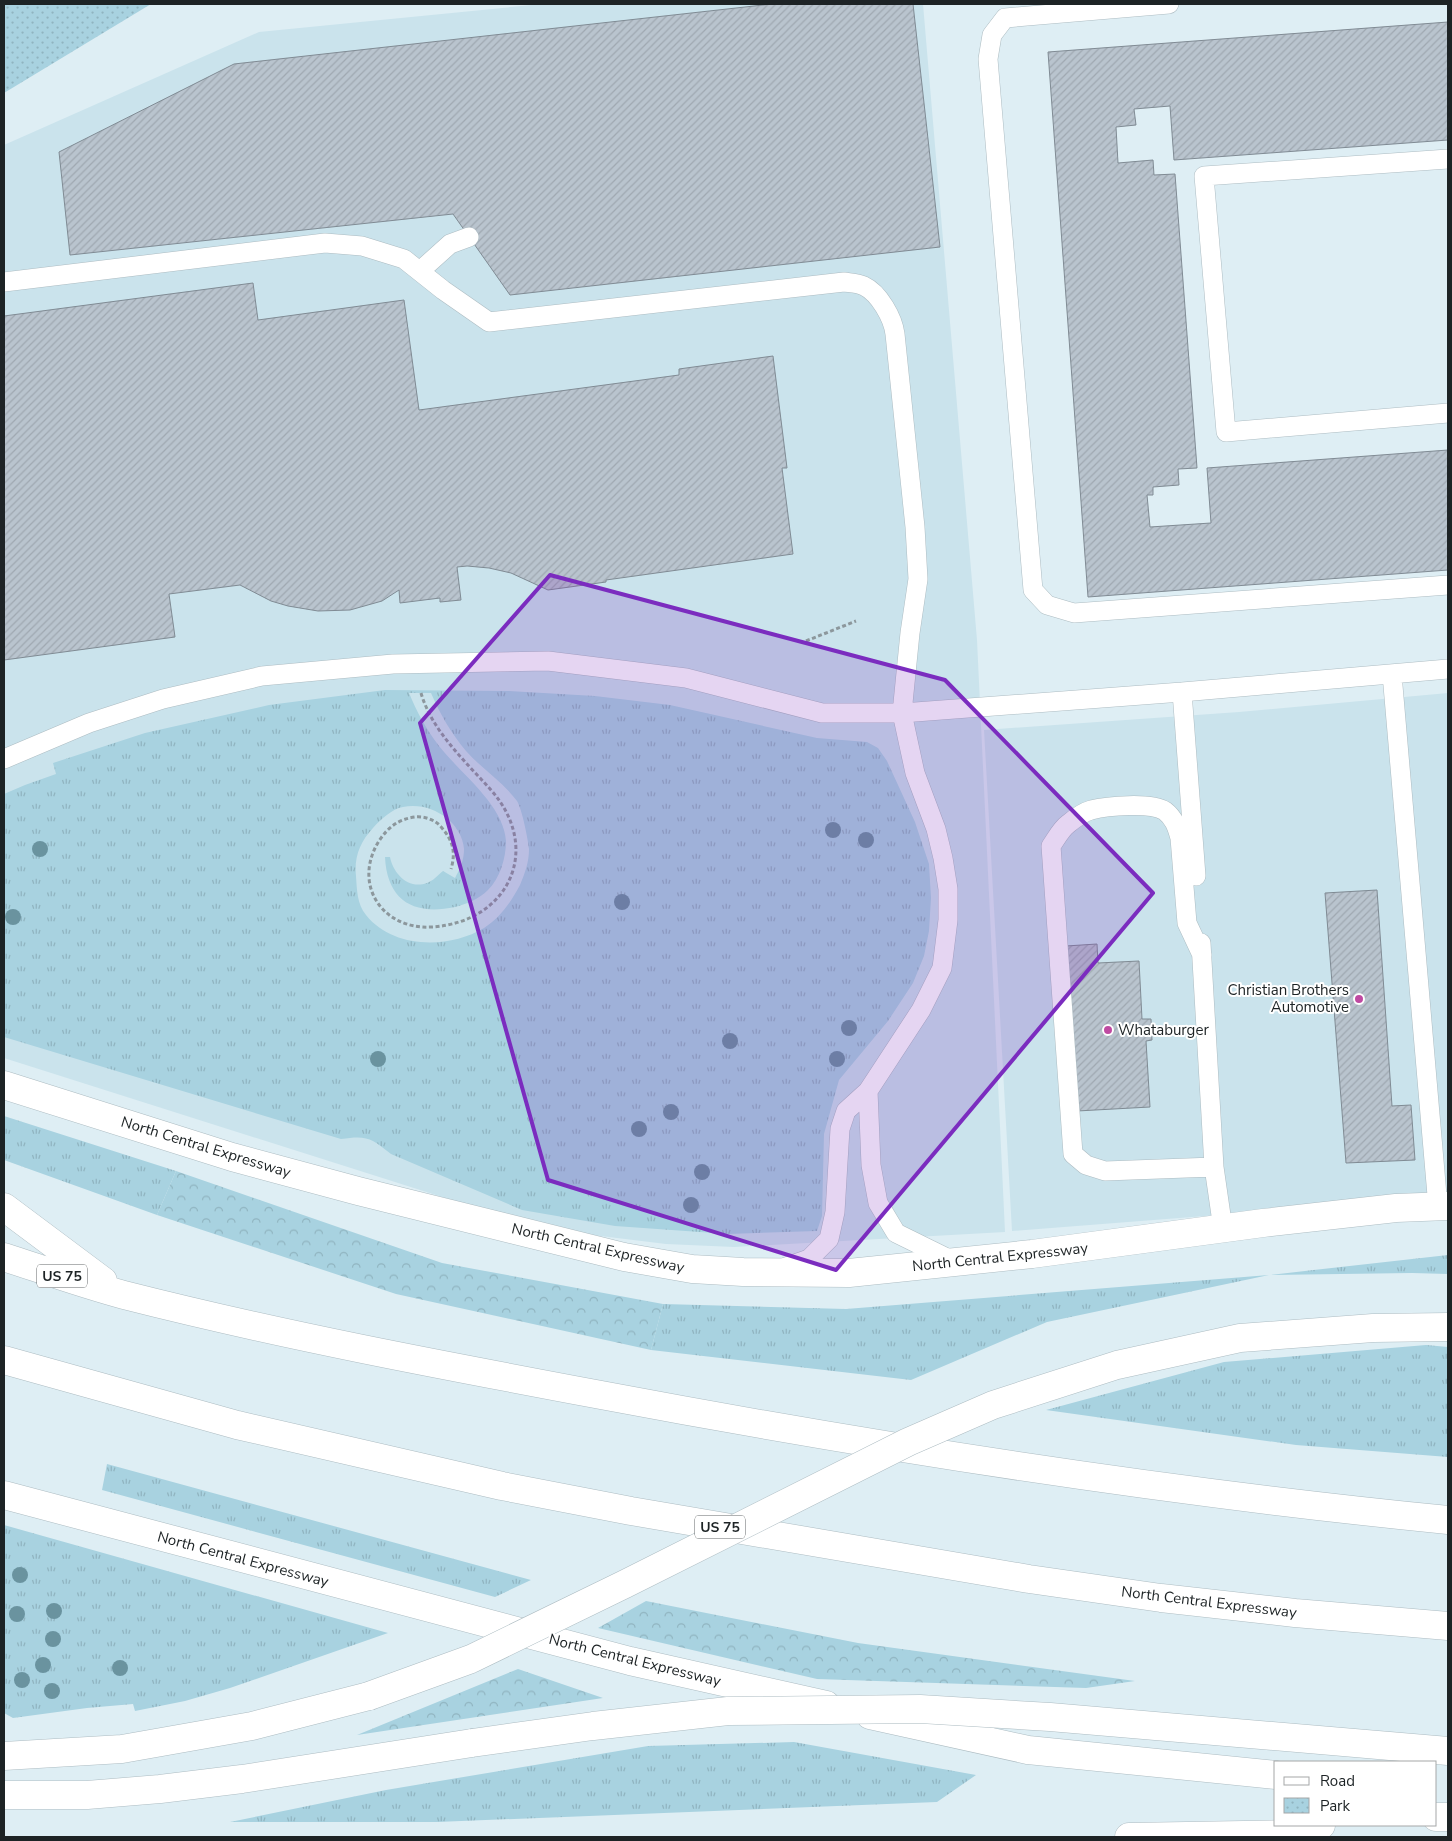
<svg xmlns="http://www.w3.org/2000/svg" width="1452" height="1841" font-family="'Nunito Sans',sans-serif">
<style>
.built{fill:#cae3ec}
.grass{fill:url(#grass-tufts);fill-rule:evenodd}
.forest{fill:url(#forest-crowns)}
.park{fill:url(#park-dots)}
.building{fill:url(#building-hatch);stroke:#808b94}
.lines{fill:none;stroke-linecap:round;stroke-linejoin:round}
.service-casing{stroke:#adbcc2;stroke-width:20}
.secondary-casing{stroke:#adbcc2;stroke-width:29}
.motorway-casing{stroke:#adbcc2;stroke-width:29}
.path{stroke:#8c979c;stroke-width:3;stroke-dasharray:4 2.5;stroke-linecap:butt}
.service{stroke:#fff;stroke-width:19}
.secondary{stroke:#fff;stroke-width:28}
.motorway{stroke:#fff;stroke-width:28}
.motorway-bridge-casing{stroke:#adbcc2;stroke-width:29;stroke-linecap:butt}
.motorway-bridge{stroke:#fff;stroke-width:28}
.tree{fill:#6a939f}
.marked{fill:#7b2cbf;fill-opacity:0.2;stroke:#7b2cbf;stroke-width:4;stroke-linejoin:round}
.poi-dot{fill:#bf4aa2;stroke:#fff;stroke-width:2}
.labels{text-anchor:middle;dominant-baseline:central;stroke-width:4;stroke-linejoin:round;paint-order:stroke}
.shield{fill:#fff;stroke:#616566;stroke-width:1}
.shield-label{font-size:14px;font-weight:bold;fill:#1d2325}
.poi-label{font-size:15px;fill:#1d2325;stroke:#fff;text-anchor:end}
.street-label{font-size:15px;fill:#1d2325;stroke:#fff}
</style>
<defs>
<pattern id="grass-tufts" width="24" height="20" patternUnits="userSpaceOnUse" patternTransform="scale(1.25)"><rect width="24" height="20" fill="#a8d2e0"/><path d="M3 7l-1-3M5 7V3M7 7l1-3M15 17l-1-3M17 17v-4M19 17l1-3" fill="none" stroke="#90b4c0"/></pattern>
<pattern id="forest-crowns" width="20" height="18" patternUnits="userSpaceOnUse" patternTransform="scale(1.25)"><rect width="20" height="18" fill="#a8d2e0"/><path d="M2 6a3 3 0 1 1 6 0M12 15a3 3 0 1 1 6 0" fill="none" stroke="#90b4c0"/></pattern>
<pattern id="park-dots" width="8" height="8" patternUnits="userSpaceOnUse" patternTransform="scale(1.25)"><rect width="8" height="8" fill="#a8d2e0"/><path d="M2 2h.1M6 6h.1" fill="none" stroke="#90b4c0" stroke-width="1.8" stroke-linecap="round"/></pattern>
<pattern id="building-hatch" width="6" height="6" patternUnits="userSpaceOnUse" patternTransform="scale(1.25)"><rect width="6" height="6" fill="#b9c4ce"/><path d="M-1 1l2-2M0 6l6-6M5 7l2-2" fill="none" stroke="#9fa8b1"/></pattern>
</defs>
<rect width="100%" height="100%" fill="#deeef4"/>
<path class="built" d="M542,4H923L977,640L1005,1232L734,1247L666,1244L568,1232L515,1220L4,1058V145L259,32Z
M1448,693V1197L1012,1231L984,730L1239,712Z"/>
<path class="grass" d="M385,690L509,691L595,696L670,705L817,738L867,742L878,748L887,761L915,822L929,864L931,898L929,931L924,956L913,983L888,1021L839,1080L824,1134L822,1216L817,1231L728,1234L615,1226L522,1210L391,1154C371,1138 367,1135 341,1139L4,1037V794L25,785L56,774L53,763L145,733L269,705ZM409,693H431C440,714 451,733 466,751C482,769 503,782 517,801C522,809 528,839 529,849C529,862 525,873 520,885C511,902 500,918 484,928C449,949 393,949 366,915C357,904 357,890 356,876C354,857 360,842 373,828C381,819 392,809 403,807C430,801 462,821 464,849C464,860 460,869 455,878L443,871C438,875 433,881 427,883C408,890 393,873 390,857H385C387,900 413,916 455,907C467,904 479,899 488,890C500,878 506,858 506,841C504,805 460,773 439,746C426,729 417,712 409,693Z
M4,1116L176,1171L157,1215L4,1160Z
M1448,1255V1274L1412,1273L1269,1275L1047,1322L911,1380L651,1350L663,1304L846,1309L1269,1275Z
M1426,1345L1448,1347V1457L1296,1445L1046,1410L1224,1362Z
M107,1464L531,1580L495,1597L102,1490Z
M4,1525L388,1633L230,1688L185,1701L135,1711L133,1704L87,1708L13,1718L4,1713Z
M794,1742L976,1775L937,1802L437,1822H230L386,1790L648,1746Z"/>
<path class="forest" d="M176,1171L442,1263L663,1304L651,1350L396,1294L157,1215Z
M646,1601L858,1643L1135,1681L1086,1688L817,1679L598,1628Z
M518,1669L603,1698L357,1735Z"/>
<path class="park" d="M4,4H151L4,93Z"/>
<path class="building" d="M772,4H913L940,247L510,295L453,214L70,255L59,152L234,64Z
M1448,22V140L1174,160L1170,106L1134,109L1136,125L1116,127L1118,163L1153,160L1154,175L1175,174L1197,468L1178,469L1179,485L1153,487V495H1147L1150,527L1211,523L1207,468L1448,450V570L1088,597L1048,52Z
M253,283L258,320L404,300L419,410L679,375V369L773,356L787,468H782L793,554L606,580V582L548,590L511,573L489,568L467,566L457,567L461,600L440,602V598L400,603L399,590L382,601L350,610L318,611L288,606L271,601L240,585L169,594L175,637L4,660V316Z
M1377,890L1392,1106L1411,1105L1415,1160L1346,1163L1325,893Z
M1097,944L1098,963L1139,961L1142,1019H1151L1152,1040L1146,1041L1150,1107L1077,1111L1066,946Z"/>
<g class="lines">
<defs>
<path id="service" d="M1169,4L1005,18L992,35L988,59L1033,590L1047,605L1074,613L1448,585
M1448,159L1204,176L1226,432L1448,413
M420,271L450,244L469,237
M4,282L325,243L362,246L404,259L443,290L489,322L844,282C851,283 858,283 864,286C879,293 893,318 895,334L915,527L918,579L910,633L902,713L915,773L936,829L943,858L948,889V920L942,968L921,1010L868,1091L846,1111L840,1129L835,1212L829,1239L809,1259L786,1267
M1392,674L1438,1207
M1182,692L1196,876
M4,759L89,723L163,699L262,676L393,664L548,661L686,678L822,713H902L1182,692L1448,669
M1201,943L1214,1167L1223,1229
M1202,955L1187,923L1180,838C1177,827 1174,818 1165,811C1151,802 1107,806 1091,810C1084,812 1074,819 1068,824C1061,829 1056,839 1051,846L1073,1154L1086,1165L1105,1171L1214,1167
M868,1091L871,1165L878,1203L896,1233L955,1262"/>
<path id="secondary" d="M4,1085L232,1157L358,1191L624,1257L692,1269L743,1272L849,1273L1032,1254L1263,1223L1396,1208L1448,1206
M4,1495L630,1661L826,1705
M870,1715L1028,1750L1276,1775
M1436,1817H1448
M1129,1837L1300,1834L1321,1825"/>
<path id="motorway" d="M4,1207L103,1281
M4,1257C44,1270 83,1284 124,1295C281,1335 441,1365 601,1395C882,1448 1164,1492 1448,1520
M4,1360L237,1425L502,1486L631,1511L1029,1579L1161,1598L1295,1613L1448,1626
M4,1756L122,1749L252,1726L369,1696
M4,1795H87L160,1789L242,1779L472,1743"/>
</defs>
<use href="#service" class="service-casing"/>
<use href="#secondary" class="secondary-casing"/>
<use href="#motorway" class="motorway-casing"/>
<path class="path" d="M806,641L856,621
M421,693C432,731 465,761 491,790C543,849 509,922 432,927C382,930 352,884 379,841C388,827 399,819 415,817C425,816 436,820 442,828C453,841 456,852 451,869"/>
<use href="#service" class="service"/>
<use href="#secondary" class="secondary"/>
<use href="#motorway" class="motorway"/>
<defs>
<path id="motorway-bridge" d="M369,1696L471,1659L625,1584L908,1442L993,1405L1117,1365L1240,1338L1373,1328L1448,1327
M472,1743L593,1726L728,1711L920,1709L1050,1717L1448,1751"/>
</defs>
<use href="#motorway-bridge" class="motorway-bridge-casing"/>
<use href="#motorway-bridge" class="motorway-bridge"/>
</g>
<g class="tree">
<circle cx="833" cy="830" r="8"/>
<circle cx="866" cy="840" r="8"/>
<circle cx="40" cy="849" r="8"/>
<circle cx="622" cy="902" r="8"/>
<circle cx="13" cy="917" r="8"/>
<circle cx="849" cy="1028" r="8"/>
<circle cx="730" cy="1041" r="8"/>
<circle cx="378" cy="1059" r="8"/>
<circle cx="837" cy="1059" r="8"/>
<circle cx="671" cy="1112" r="8"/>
<circle cx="639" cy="1129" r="8"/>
<circle cx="702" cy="1172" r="8"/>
<circle cx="691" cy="1205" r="8"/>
<circle cx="20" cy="1575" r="8"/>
<circle cx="54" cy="1611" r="8"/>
<circle cx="17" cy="1614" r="8"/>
<circle cx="53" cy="1639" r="8"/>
<circle cx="43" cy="1665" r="8"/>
<circle cx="120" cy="1668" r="8"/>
<circle cx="22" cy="1680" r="8"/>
<circle cx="52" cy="1691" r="8"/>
</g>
<path class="marked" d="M550,575L945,680L1153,893L836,1270L548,1180L420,723Z"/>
<g class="poi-dot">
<circle cx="1359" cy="999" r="5"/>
<circle cx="1108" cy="1030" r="5"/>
</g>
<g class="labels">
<g class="shield">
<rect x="37" y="1264.5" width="50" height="23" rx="4"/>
<rect x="695" y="1515.5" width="50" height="23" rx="4"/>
</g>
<g class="shield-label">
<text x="62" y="1276">US 75</text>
<text x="720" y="1527">US 75</text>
</g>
<g class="poi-label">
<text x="1349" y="990">Christian Brothers<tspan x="1349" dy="17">Automotive</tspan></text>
<text x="1118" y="1030" text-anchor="start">Whataburger</text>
</g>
<g class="street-label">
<text transform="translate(206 1147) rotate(17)">North Central Expressway</text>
<text transform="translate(598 1248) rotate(13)">North Central Expressway</text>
<text transform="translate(1000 1257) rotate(-6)">North Central Expressway</text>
<text transform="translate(243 1559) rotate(15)">North Central Expressway</text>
<text transform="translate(1209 1602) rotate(7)">North Central Expressway</text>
<text transform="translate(635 1660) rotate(14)">North Central Expressway</text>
</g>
</g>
<rect width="1452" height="1841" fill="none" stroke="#1d2325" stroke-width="10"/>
<rect x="1274" y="1761" width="162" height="65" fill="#ffffff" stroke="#a5a7a8"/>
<rect x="1284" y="1777" width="25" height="8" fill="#ffffff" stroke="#a5a7a8"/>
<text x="1320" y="1786" font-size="15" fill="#1d2325">Road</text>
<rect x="1284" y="1798" width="25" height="15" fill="url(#park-dots)" stroke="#a5a7a8"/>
<text x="1320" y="1811" font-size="15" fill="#1d2325">Park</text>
</svg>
